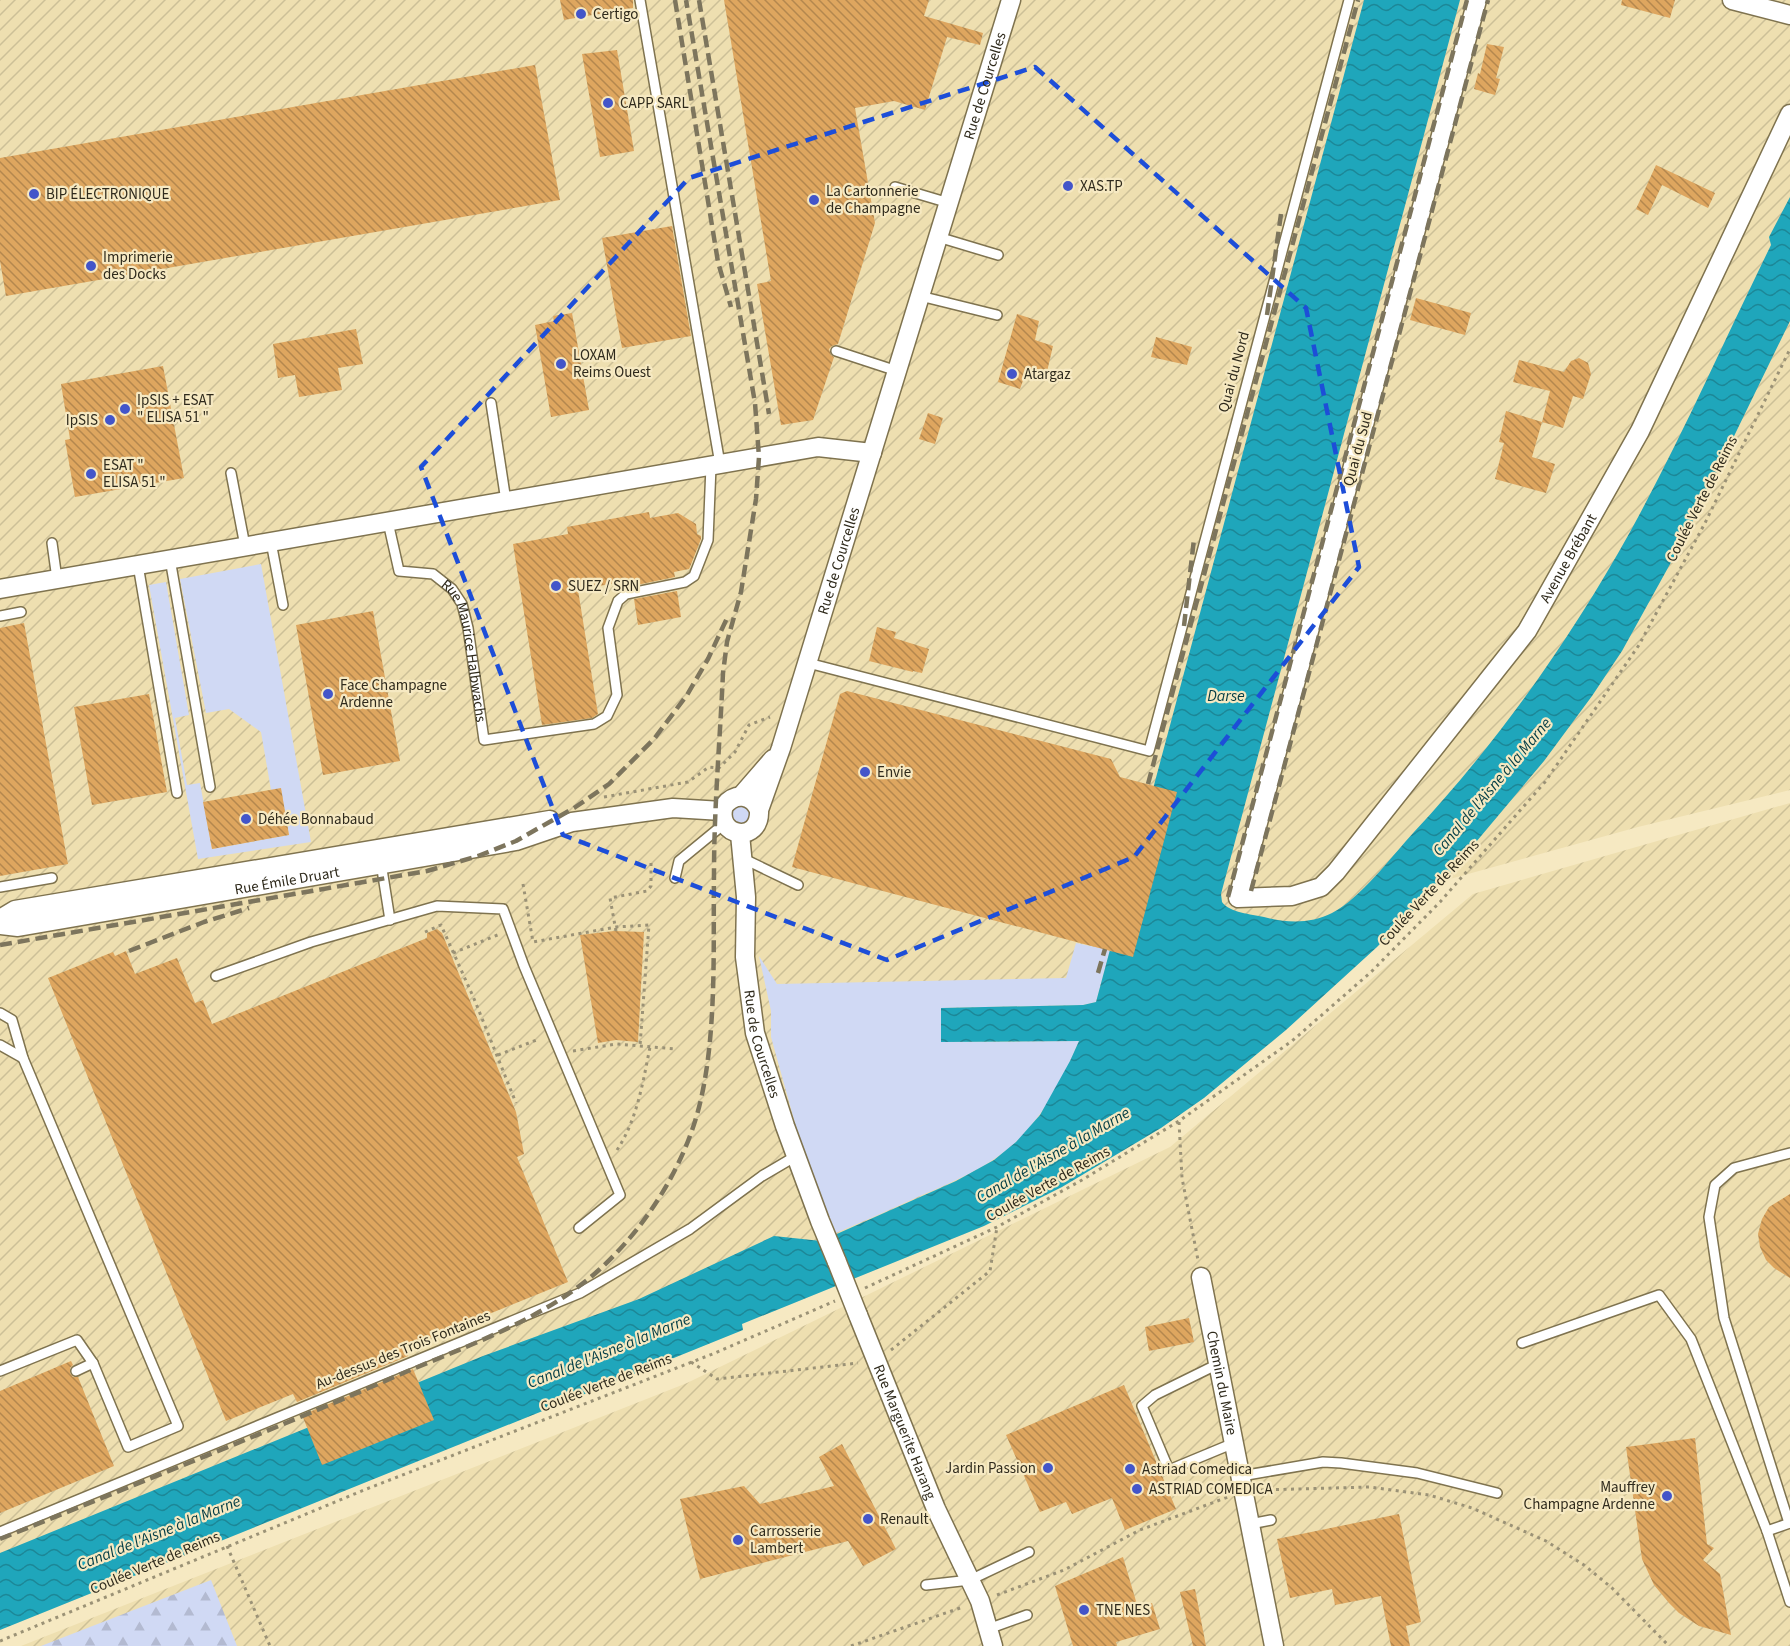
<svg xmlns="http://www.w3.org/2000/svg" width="1790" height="1646" font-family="'Source Sans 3',sans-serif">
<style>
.industrial{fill:url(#industrial-furrows)}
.green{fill:#d0d9f4}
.forest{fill:url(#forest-firs)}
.water{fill:url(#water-waves)}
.building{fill:url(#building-back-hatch)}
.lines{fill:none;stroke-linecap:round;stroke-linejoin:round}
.lane-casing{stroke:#7f734f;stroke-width:12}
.street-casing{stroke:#7f734f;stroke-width:21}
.path{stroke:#9b9276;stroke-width:3;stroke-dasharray:3 4.5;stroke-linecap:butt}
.lane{stroke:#fff;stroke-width:9}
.street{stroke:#fff;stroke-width:18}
.rail{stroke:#7d755d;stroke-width:4.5;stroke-dasharray:12 6;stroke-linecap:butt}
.street-bridge-casing{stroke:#7f734f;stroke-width:21;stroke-linecap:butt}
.street-bridge{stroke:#fff;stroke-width:18}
.marked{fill:none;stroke:#1d4ed8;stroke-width:4.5;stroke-dasharray:12 8;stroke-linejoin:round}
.poi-dot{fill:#4355c9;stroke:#f6e9c2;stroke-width:2}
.labels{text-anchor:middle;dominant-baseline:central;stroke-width:4.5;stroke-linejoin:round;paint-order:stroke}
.poi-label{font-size:15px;fill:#2f2a1c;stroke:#f6e9c2;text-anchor:start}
.street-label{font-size:15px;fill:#2f2a1c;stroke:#f6e9c2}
.water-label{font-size:16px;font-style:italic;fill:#023c45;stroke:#f6e9c2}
</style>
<defs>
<pattern id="industrial-furrows" width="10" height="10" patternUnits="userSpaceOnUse" patternTransform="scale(1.5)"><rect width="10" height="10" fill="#eedfb0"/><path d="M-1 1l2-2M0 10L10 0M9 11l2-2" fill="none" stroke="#ccc097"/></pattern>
<pattern id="forest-firs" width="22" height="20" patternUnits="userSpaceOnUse" patternTransform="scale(1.5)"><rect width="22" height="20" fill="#d0d9f4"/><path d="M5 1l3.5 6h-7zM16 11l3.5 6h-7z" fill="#b3bad1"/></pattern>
<pattern id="water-waves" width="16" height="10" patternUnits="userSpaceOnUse" patternTransform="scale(1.5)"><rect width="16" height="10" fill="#1fa6bb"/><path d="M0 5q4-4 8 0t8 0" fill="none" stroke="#1c8797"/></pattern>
<pattern id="building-back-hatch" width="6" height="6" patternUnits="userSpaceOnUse" patternTransform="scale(1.5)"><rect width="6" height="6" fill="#dea65f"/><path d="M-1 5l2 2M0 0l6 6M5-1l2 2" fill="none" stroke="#b4874e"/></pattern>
</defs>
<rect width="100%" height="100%" fill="#f6e9c2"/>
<path class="industrial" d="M0,0H1790V790L1638,827L1392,895L970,1206L0,1598Z
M1790,803V1646H21L687,1383L1170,1147L1473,894Z"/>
<path class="green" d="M261,564L311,842L198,859L149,585L166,582L189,715L175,718L187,785L200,783L212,849L289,835L281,789L271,790L261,732L229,709L206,713L180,579Z
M743,800L755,818L735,829L727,808Z
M1076,943L1110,950L1096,1002L1083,1005L941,1008V1042L1079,1041C1064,1077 1045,1114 1016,1142C989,1167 953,1182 920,1196C892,1209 864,1221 836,1233L803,1152L771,1037V1011L759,956L777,984L1066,978Z"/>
<path class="forest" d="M211,1580L237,1646H41Z"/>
<path class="water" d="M1364,0H1460L1221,894L1222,902C1230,913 1251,914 1264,917C1286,923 1311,924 1332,913C1360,899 1392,856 1414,832C1498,742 1570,640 1630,532C1681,439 1724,341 1771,245L1769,237L1790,197V321L1685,537L1622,651L1592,696L1544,761L1450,873L1377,947L1286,1030L1204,1098L1161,1128L1062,1187L984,1226L742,1324L743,1330L0,1630V1553L483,1356L639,1299L774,1236L821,1241L956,1181L994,1160L1016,1142L1040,1115L1070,1061L1079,1041L941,1042V1008L1083,1005L1096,1002Z"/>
<path class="building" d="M560,0H633V8L564,20Z
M724,0H929L924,16L983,33L980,45L947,37L925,110L894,101L855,108L875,223L838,344L832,346L829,349L831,355L834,357L813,420L781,425L757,284L771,281Z
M1622,0H1675L1670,18L1621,5Z
M1487,44L1504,47L1496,78L1500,79L1495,95L1474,89L1478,73L1480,74Z
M617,50L634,151L600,157L582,54Z
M535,65L560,200L6,296L0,261V158Z
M1656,165L1715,193L1708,208L1662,185L1648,215L1636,209Z
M672,226L691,336L622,348L602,238Z
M1416,298L1471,313L1465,335L1410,320Z
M572,313L589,410L551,417L535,325L554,321L553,316Z
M1017,314L1039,321L1035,340L1053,346L1045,380L1025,375L1020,389L998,382Z
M356,329L363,364L338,368L342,390L299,397L295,375L278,378L273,344Z
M1156,337L1192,347L1187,365L1151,357Z
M1579,358L1588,363L1591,374L1583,399L1573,396L1563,428L1542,422L1550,391L1513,382L1519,360L1564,372L1571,361Z
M163,366L184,478L75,497L65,440L70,439L61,384Z
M1506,411L1542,422L1532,457L1555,464L1546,493L1495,479L1504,443L1499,442Z
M928,413L943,418L935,444L919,439Z
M649,512L650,518L678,513L696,524L697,534L701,536V539L690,567L689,569L674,572L675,577L632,586L631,580L578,590L598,714L592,718L542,725L513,544L568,534L567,527Z
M677,591L681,617L638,625L634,599Z
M373,611L400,761L323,775L296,625Z
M24,623L68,864L0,876V628Z
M877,627L896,632L894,638L929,649L922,673L913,671V672L869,661Z
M847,691L1111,759L1120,777L1177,792L1133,957L792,867L840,694Z
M149,694L167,792L92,805L74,707Z
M281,788L289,835L212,849L203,802Z
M437,929L442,933L516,1112L524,1154L517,1157L568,1282L405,1348L408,1356L297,1402L293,1394L226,1421L48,978L113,952L115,956L126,951L135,974L177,958L195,1003L203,1000L212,1024L427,938V933Z
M614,931L644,932L638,1042L616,1040L598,1043L580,935Z
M1790,1194V1278L1774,1268L1766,1260L1760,1247L1758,1234L1762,1219L1769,1207Z
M1189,1318L1194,1342L1149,1351L1145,1327Z
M71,1361L73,1365L70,1368V1373L73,1377H78L114,1466L0,1513V1391Z
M413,1369L434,1420L322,1465L302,1415Z
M1124,1385L1176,1509L1125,1530L1112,1498L1072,1514L1066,1502L1040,1512L1006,1435Z
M1695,1438L1707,1544L1714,1548L1703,1560L1720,1574L1731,1635L1699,1626L1679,1613L1669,1603L1654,1585L1642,1559L1626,1447Z
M842,1444L896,1549L863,1566L848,1541L700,1579L680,1499L744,1486L760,1504L834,1486L819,1457Z
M1399,1514L1421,1622L1406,1626L1410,1646H1391L1381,1596L1335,1605L1332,1589L1290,1598L1277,1539Z
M1123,1557L1138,1608L1152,1603L1160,1629L1116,1642L1117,1646H1073L1055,1586Z
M1195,1589L1206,1646H1193L1180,1592Z"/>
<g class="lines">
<defs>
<g id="lane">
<path d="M640,0L720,464"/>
<path d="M895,187L949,203"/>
<path d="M938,237L998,255"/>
<path d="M920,296L997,315"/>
<path d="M836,351L897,371"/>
<path d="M491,403L506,501"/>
<path d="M231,473L245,546"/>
<path id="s1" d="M388,522L399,571L433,574L452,589L462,604L468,628L484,740L594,724L607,716L617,695L608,628L618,601L626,594L685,582L694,576L708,540L711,466"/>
<path d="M271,542L283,605"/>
<path d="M52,543L57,579"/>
<path d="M170,559L210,787"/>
<path d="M138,565L177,793"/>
<path d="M0,616L21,612"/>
<path d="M808,663L1149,751L1349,0"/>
<path d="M742,858L798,885"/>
<path d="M381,863L390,920"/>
<path d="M675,878L679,861L724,824"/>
<path d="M0,887L52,878"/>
<path d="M216,976L311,942L437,906L503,909L524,966L620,1195L579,1228"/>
<path d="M0,1013L12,1020L23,1058L178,1426L128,1447L93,1363L76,1371"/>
<path d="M0,1045L23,1058"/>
<path d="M1522,1343L1659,1295L1691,1339L1767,1531L1790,1523"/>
<path d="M1218,1364L1155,1395L1142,1406L1169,1470L1234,1443"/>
<path d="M0,1371L77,1340L93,1363"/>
<path d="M1241,1476L1323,1462L1341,1463L1417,1473L1497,1493"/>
<path d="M1789,1523L1724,1318L1709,1217L1715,1185L1734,1168L1790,1153"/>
<path d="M1250,1524L1271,1520"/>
<path d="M1767,1531L1790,1602"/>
<path d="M0,1532L580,1293L690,1229L762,1176L796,1156"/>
<path d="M926,1585L970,1580L1029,1552"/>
<path d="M988,1629L1027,1615"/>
</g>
<g id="street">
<path id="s2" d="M1477,0L1238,898L1292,896L1321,887L1336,872L1527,631L1640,431L1790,114"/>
<path d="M1732,0L1790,15"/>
<path d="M0,589L818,447L872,453"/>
<path d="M741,796L773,759"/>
<path id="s3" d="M759,810C752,794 735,792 724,806C714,837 761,845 759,810L781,748L1011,0"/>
<path id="s4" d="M740,834L746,897L745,957L755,1033L785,1126L820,1221L837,1262"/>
<path d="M0,919L15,910L550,820"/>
<path id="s5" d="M0,925L18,927L516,841L572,822L673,808L722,811"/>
<path id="s6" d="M1201,1277L1274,1646"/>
<path id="s7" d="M858,1315L936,1509L980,1601L993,1646"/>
</g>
</defs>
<use href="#lane" class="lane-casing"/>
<use href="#street" class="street-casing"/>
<path class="path" d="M604,797L688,782L709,767L719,768L735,752L749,725L770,717
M523,884L533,942L616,927L649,925L640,1046
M616,931L610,898L647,891L651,886V862
M425,932L441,925L475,1001L516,1103
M453,953L500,934
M573,1051L616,1044L676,1049
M498,1055L539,1039
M1179,1122L1182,1178L1198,1260
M617,1150C637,1120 643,1082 650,1047
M865,1288L997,1227L1082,1180L1179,1121L1292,1041L1371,972L1440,902L1545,782L1639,645L1705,523L1790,349
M891,1350L990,1271L997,1227
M691,1362L717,1379L858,1363
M1261,1490L1369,1487L1429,1495L1472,1508L1546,1541L1584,1565L1612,1588L1669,1646
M227,1546L270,1646
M997,1595L1064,1570L1140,1530L1228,1497
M0,1641L364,1490L715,1353L835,1301
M851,1646L963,1607"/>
<use href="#lane" class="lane"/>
<use href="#street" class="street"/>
<path class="rail" d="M675,0L718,262L731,307
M699,0L769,414
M1267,315L1281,214
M1184,626L1194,539
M1148,784L1358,0
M1251,891L1488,0
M1228,897L1467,0
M0,945L427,871L478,856L516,841L574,808L609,784L654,739L687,695L708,659L728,616
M129,951L204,922L249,908
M1098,973L1105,949
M0,1539C134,1485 268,1432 401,1374C469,1345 545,1319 600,1269C648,1225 687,1162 701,1099C717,1028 713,946 714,873C714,807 720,740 723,673L727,642L741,592L756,499L759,457L755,403L686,0"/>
<defs>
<path id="street-bridge" d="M837,1262L858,1315"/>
</defs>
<use href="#street-bridge" class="street-bridge-casing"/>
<use href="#street-bridge" class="street-bridge"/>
</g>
<path class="marked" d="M1035,67L1306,308L1359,567L1134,857L887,960L563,835L421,467L689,178Z"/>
<g class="poi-dot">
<circle cx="581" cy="14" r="6"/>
<circle cx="608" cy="103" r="6"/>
<circle cx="1068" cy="186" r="6"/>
<circle cx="34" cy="194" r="6"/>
<circle cx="814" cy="200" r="6"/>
<circle cx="91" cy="266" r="6"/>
<circle cx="561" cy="364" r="6"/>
<circle cx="1012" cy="374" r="6"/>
<circle cx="125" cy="409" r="6"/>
<circle cx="110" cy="420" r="6"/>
<circle cx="91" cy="474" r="6"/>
<circle cx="556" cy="586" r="6"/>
<circle cx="328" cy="694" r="6"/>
<circle cx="865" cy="772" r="6"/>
<circle cx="246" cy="819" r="6"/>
<circle cx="1048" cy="1468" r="6"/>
<circle cx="1130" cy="1469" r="6"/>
<circle cx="1137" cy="1489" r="6"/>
<circle cx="1667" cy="1496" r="6"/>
<circle cx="868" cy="1519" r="6"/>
<circle cx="738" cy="1540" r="6"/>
<circle cx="1084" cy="1610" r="6"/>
</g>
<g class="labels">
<g class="poi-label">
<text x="593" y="14">Certigo</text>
<text x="620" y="103">CAPP SARL</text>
<text x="1080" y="186">XAS.TP</text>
<text x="826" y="191">La Cartonnerie<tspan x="826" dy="17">de Champagne</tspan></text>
<text x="46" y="194">BIP ÉLECTRONIQUE</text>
<text x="103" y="257">Imprimerie<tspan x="103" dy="17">des Docks</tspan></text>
<text x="573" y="355">LOXAM<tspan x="573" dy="17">Reims Ouest</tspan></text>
<text x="1024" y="374">Atargaz</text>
<text x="137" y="400">IpSIS + ESAT<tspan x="137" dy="17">" ELISA 51 "</tspan></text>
<text x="98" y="420" text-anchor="end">IpSIS</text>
<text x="103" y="465">ESAT "<tspan x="103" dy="17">ELISA 51 "</tspan></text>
<text x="568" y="586">SUEZ / SRN</text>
<text x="340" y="685">Face Champagne<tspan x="340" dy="17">Ardenne</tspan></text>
<text x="877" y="772">Envie</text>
<text x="258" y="819">Déhée Bonnabaud</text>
<text x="1036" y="1468" text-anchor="end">Jardin Passion</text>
<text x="1142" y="1469">Astriad Comedica</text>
<text x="1655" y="1487" text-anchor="end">Mauffrey<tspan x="1655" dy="17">Champagne Ardenne</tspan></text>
<text x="1149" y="1489">ASTRIAD COMEDICA</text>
<text x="880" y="1519">Renault</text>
<text x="750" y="1531">Carrosserie<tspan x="750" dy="17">Lambert</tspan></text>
<text x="1096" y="1610">TNE NES</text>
</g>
<g class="street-label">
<text stroke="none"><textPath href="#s3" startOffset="873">Rue de Courcelles</textPath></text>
<text transform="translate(1234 372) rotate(-75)">Quai du Nord</text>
<text transform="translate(1358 449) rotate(-75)">Quai du Sud</text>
<text transform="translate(1702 499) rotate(-63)">Coulée Verte de Reims</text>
<text stroke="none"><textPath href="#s2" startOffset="1426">Avenue Brébant</textPath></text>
<text stroke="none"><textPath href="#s3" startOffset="376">Rue de Courcelles</textPath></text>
<text stroke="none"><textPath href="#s1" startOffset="172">Rue Maurice Halbwachs</textPath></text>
<text stroke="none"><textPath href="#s5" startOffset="291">Rue Émile Druart</textPath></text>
<text transform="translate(1429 893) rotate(-47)">Coulée Verte de Reims</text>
<text stroke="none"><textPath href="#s4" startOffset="212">Rue de Courcelles</textPath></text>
<text transform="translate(1048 1184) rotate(-29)">Coulée Verte de Reims</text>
<text transform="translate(403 1350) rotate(-22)">Au-dessus des Trois Fontaines</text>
<text transform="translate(606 1383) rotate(-21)">Coulée Verte de Reims</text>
<text stroke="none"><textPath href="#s6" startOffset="108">Chemin du Maire</textPath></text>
<text stroke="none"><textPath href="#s7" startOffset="126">Rue Marguerite Harang</textPath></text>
<text transform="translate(155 1563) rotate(-23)">Coulée Verte de Reims</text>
</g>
<g class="water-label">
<text x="1226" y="696">Darse</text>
<text transform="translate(1492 787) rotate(-50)">Canal de l'Aisne à la Marne</text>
<text transform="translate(1053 1155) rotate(-30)">Canal de l'Aisne à la Marne</text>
<text transform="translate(609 1351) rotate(-22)">Canal de l'Aisne à la Marne</text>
<text transform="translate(159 1533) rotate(-22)">Canal de l'Aisne à la Marne</text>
</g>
</g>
</svg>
